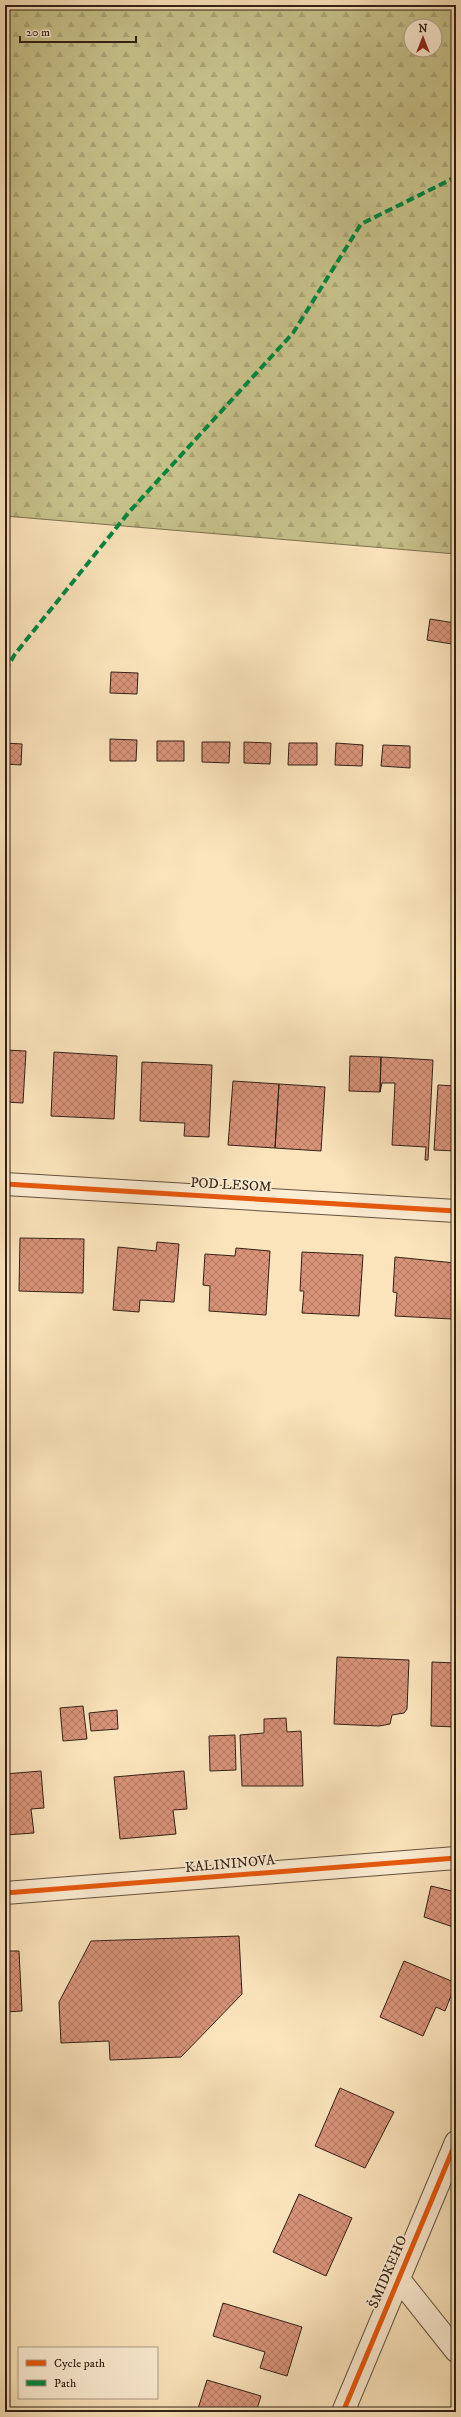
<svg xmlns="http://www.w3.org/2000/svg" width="461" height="2417" font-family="'IM FELL DW Pica',serif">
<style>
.forest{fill:url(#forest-firs);stroke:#7d7150;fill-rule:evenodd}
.building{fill:url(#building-cross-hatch);stroke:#332014}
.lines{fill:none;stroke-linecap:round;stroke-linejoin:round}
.minor-casing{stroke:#65513e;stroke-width:24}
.minor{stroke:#fcedd3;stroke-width:22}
.quiet{stroke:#00873e;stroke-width:4;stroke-dasharray:8 4;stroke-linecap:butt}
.cycleway-casing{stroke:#fcedd3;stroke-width:8}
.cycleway{stroke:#e8590c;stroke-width:5}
.labels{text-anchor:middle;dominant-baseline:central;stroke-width:4;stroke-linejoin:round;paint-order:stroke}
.street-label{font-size:14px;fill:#332014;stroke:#fcedd3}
</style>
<defs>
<pattern id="forest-firs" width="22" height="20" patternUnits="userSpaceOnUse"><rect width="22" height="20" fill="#c7c28b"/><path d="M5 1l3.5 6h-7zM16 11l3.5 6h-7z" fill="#aba677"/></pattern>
<pattern id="building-cross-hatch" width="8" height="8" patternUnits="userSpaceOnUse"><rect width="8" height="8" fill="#d89379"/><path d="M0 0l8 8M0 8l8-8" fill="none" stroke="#b07862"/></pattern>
</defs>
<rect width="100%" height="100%" fill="#fbe4bc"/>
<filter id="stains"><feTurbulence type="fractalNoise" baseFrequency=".005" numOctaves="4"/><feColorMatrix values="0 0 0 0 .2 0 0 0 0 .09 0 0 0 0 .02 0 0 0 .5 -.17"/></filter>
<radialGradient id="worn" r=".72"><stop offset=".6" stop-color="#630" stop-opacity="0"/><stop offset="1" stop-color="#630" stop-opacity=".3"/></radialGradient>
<path class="forest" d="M5,5H456V554L5,516ZM411,26H435V50H411Z"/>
<path class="building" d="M430,619L455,623L452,644L427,640Z
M111,672L138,673L137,694L110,693Z
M110,739L137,740L136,761H110Z
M157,741H184V761H157Z
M202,742H230L229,763L202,762Z
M244,742L271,743L270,764L244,763Z
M5,743L22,744L21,765L5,764Z
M289,743H317V765H288Z
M336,743L363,745L362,766L335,765Z
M383,745L410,746V768L381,766Z
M5,1050L26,1051L23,1103L5,1102Z
M54,1052L117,1056L114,1119L51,1116Z
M350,1056L381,1057L380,1092L349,1091Z
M381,1057L433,1060L428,1160H425L426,1147L392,1145L395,1083H382L380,1092Z
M142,1062L212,1065L209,1137L184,1136L185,1123L140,1121Z
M233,1081L279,1084L275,1148L228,1145Z
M279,1084L325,1087L321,1151L275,1148Z
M438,1085L456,1086V1151L434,1150Z
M20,1238L84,1239L83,1293L19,1291Z
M157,1242L179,1244L174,1302L140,1300L139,1312L113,1310L118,1247L156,1251Z
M236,1248L270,1251L266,1315L209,1311L210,1286L203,1285L205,1254L235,1256Z
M302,1252L363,1255L359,1316L302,1313L304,1291H300Z
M395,1257L455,1263L452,1319L395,1316L397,1293L393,1292Z
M337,1657L409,1660L407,1709L404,1713L392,1715L390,1724L379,1726L334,1724Z
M432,1662L456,1663V1727L431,1726Z
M83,1706L87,1739L63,1741L60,1708Z
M117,1710L118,1729L91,1731L89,1713Z
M286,1718L287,1732L301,1731L303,1786H242L240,1735L264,1733V1719Z
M235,1735L236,1770L210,1771L209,1736Z
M41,1771L44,1808L31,1809L34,1833L5,1835V1774Z
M184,1771L187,1809L173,1810L176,1834L120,1839L114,1777Z
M431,1886L456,1892V1928L424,1917Z
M239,1936L242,1994L181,2057L110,2060L109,2041L61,2043L59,2002L91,1941Z
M5,1951H19L22,2011L5,2012Z
M404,1961L456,1983L445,2011L436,2007L423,2036L380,2017Z
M340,2088L394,2112L365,2168L315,2146Z
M299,2194L352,2218L326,2276L273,2252Z
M223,2303L302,2327L287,2376L260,2368L265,2352L213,2336Z
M207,2380L261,2396L256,2412H197Z"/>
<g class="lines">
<defs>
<path id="minor" d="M5,1184L456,1211
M5,1893L456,1858
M398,2278L456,2351
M343,2412L456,2142"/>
</defs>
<use href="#minor" class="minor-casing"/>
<use href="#minor" class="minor"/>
<path class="quiet" d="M5,671L15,654L129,512L293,333L361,224L456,177"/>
<defs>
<path id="cycleway" d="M5,1184L456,1211
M5,1893L456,1858
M343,2412L456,2142"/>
</defs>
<use href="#cycleway" class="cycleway-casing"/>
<use href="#cycleway" class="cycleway"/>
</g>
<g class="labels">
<g class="street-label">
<text transform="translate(231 1185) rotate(3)">POD LESOM</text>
<text transform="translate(230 1864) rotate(-5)">KALININOVA</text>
<text transform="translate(388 2272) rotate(-67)">ŠMIDKEHO</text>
</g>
</g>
<rect width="461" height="2417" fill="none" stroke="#fbe4bc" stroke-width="20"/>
<rect x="6" y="6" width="449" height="2405" fill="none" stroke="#332014" stroke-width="2"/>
<rect x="10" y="10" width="441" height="2397" fill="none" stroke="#332014"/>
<rect x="18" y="2347" width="140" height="52" fill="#fcedd3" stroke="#ac9b87"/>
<rect x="26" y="2360" width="20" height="6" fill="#e8590c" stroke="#ac9b87"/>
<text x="54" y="2367" font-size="12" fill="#332014">Cycle path</text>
<rect x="26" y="2380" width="20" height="6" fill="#00873e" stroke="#ac9b87"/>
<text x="54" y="2387" font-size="12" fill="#332014">Path</text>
<g transform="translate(423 38)"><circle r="19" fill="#fcedd3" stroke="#ac9b87"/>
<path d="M0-3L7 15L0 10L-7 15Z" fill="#8f2418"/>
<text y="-6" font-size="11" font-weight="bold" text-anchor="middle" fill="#332014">N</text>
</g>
<path d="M20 36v6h116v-6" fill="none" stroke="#332014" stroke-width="2"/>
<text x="26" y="36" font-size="12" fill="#332014" stroke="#fcedd3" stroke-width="3" paint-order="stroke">20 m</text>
<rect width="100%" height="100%" filter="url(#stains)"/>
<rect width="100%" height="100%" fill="url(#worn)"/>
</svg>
